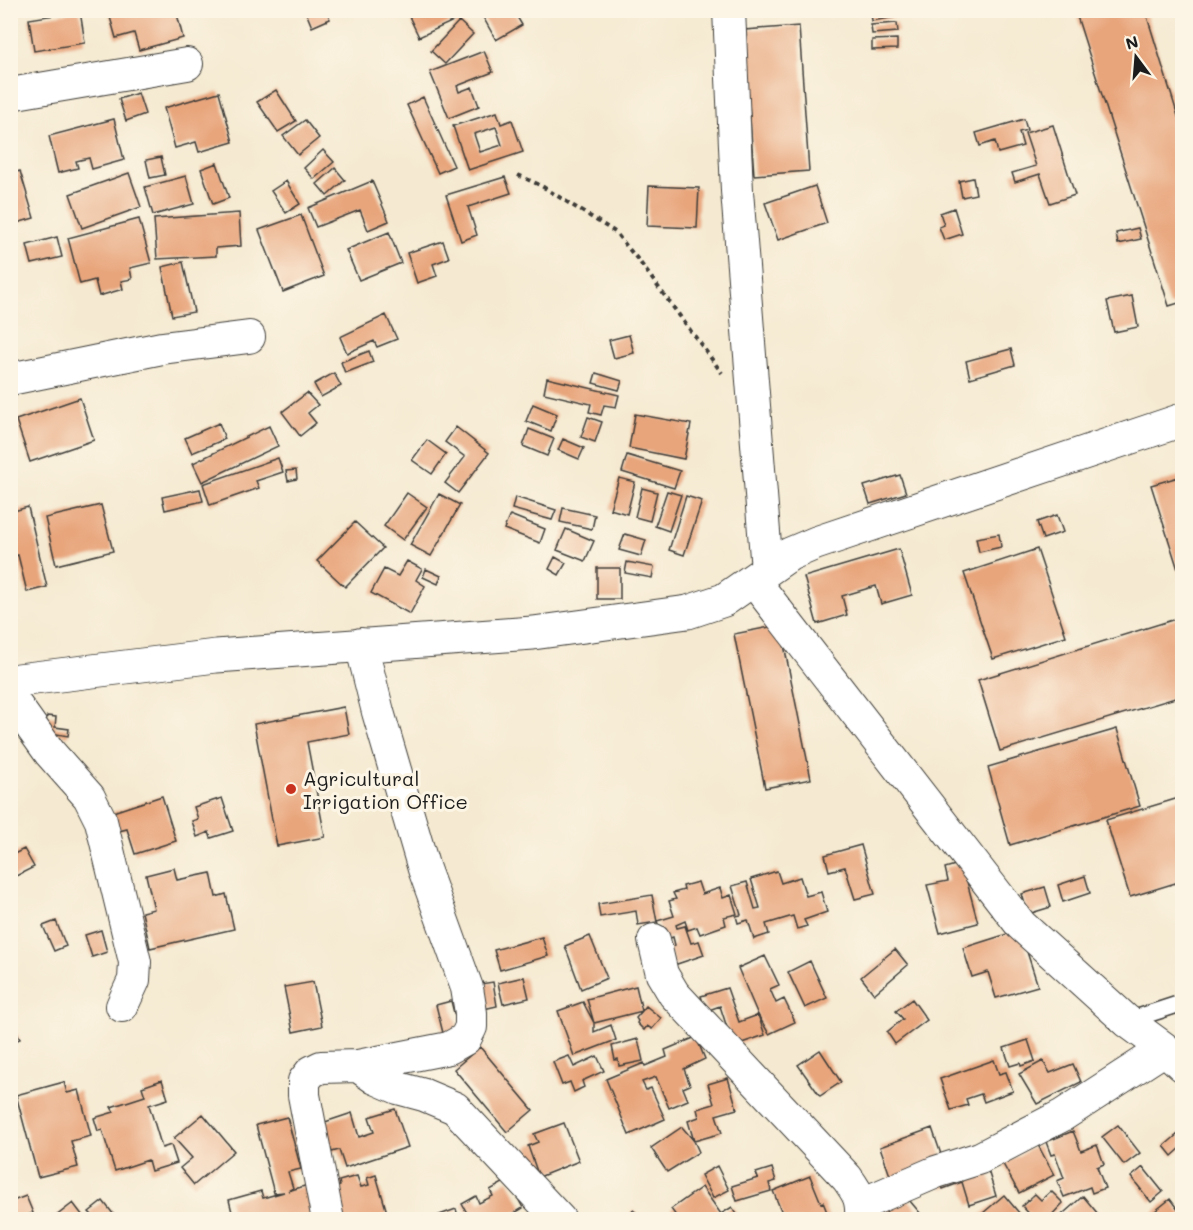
<svg xmlns="http://www.w3.org/2000/svg" width="1193" height="1230" font-family="Mali,sans-serif">
<style>
.building{fill:#e8a57b;fill-rule:evenodd}
.lines{fill:none;stroke-linecap:round;stroke-linejoin:round}
.lane-casing{stroke:#3d3b37;stroke-width:19}
.street-casing{stroke:#3d3b37;stroke-width:34}
.secondary-casing{stroke:#3d3b37;stroke-width:35}
.path{stroke:#3d3b37;stroke-width:4;stroke-dasharray:4.5 4.5;stroke-linecap:butt}
.lane{stroke:#fff;stroke-width:16}
.street{stroke:#fff;stroke-width:32}
.secondary{stroke:#fff;stroke-width:33}
.poi-dot{fill:#c8321e;stroke:#fcf5e5;stroke-width:2}
.labels{text-anchor:middle;dominant-baseline:central;stroke-width:6;stroke-linejoin:round;paint-order:stroke}
.poi-label{font-size:20px;fill:#1c1c1c;stroke:#fcf5e5;text-anchor:start}
</style>
<rect width="100%" height="100%" fill="#fcf5e5"/>
<filter id="ink" filterUnits="userSpaceOnUse"><feTurbulence type="fractalNoise" baseFrequency=".0167" numOctaves="2"/><feDisplacementMap in="SourceGraphic" scale="12" xChannelSelector="R" yChannelSelector="G"/><feConvolveMatrix kernelMatrix="1 2 1 2 8 2 1 2 1" color-interpolation-filters="sRGB"/></filter>
<filter id="wash" filterUnits="userSpaceOnUse"><feTurbulence type="fractalNoise" baseFrequency=".008" numOctaves="4" result="noise"/><feDisplacementMap in="SourceGraphic" scale="24" xChannelSelector="R" yChannelSelector="G"/><feGaussianBlur stdDeviation="1.35" result="paint"/><feColorMatrix in="noise" values="0 0 0 0 0 0 0 0 0 0 0 0 0 0 0 0 0 1.4 0 .05"/><feComposite in="paint" operator="in"/></filter>
<g filter="url(#wash)">
<rect width="100%" height="100%" fill="#f5ead1"/>
<g id="blocks">
<path class="building" d="M108,10H176L183,38L139,50L134,33L116,38Z
M305,10H326L330,19L312,27Z
M406,10H456L460,18L419,37Z
M479,10H513L522,25L496,40Z
M888,10H896L897,17L872,21L871,13Z
M1075,10H1145L1182,129V302L1169,306Z
M80,11L85,43L34,51L29,19Z
M459,21L473,34L445,64L431,51Z
M897,23L898,32L872,34L871,25Z
M799,26L809,171L754,175L744,30Z
M897,39V49L872,50V40Z
M484,51L493,72L457,86L459,92L472,87L479,106L449,118L430,72Z
M276,90L296,121L278,132L257,102Z
M219,92L233,142L199,152L196,142L175,148L164,108Z
M138,93L145,114L126,121L119,99Z
M423,97L454,166L438,173L407,105Z
M497,112L501,124L512,120L523,152L468,170L453,126ZM496,127L502,145L480,152L474,134Z
M114,119L124,160L92,169L89,158L76,161L78,168L58,173L49,136Z
M1024,119L1027,130L1019,132L1023,146L998,153L995,141L980,146L976,133Z
M305,120L319,138L298,155L283,136Z
M1053,125L1075,195L1050,203L1040,174L1015,182L1012,173L1036,166L1025,133Z
M323,150L334,162L314,179L304,168Z
M161,157L165,175L150,178L146,160Z
M217,163L229,198L213,204L201,169Z
M335,168L345,180L327,196L317,184Z
M20,171L34,218L10,225V174Z
M129,173L141,207L82,228L70,194Z
M186,176L194,204L153,215L145,187Z
M505,177L511,193L468,207L477,235L461,241L446,195Z
M973,178L976,194L962,197L959,181Z
M286,181L300,204L286,213L271,191Z
M372,181L389,221L368,230L360,210L316,227L308,208Z
M649,186L699,188L697,228L647,226Z
M815,186L827,223L778,240L765,203Z
M954,208L962,234L944,240L939,227L944,225L940,213Z
M239,213L241,246L216,248V256L157,259L154,219Z
M301,215L324,276L283,292L259,230Z
M139,219L151,263L130,268L132,279L121,281L123,289L99,296L95,280L80,284L68,238Z
M1138,228L1141,239L1118,244L1116,233Z
M389,232L401,263L359,280L346,250Z
M10,233L18,258L10,260Z
M57,237L62,257L32,264L27,245Z
M443,241L449,258L433,264L437,276L417,283L407,253Z
M183,262L194,312L172,316L162,267Z
M1132,296L1138,327L1114,332L1107,301Z
M386,315L397,339L377,347L374,341L347,353L340,337Z
M629,335L634,353L614,358L609,340Z
M1011,349L1015,365L970,378L966,361Z
M369,351L373,362L345,373L341,362Z
M334,373L341,386L321,397L314,384Z
M596,373L622,381L619,390L593,383Z
M547,378L619,395L616,407L604,405L601,415L589,412L591,404L544,393Z
M307,393L318,405L308,413L316,423L300,436L282,412Z
M80,398L94,440L30,462L16,420Z
M533,404L557,414L551,431L526,421Z
M635,414L691,424L684,459L629,448Z
M588,417L602,422L595,442L581,437Z
M219,423L225,439L192,453L185,438Z
M269,426L278,446L202,482L193,463Z
M456,427L489,453L458,493L445,483L465,457L445,442Z
M529,429L554,439L547,456L523,446Z
M563,439L584,448L579,459L558,450Z
M427,440L446,454L432,474L412,460Z
M627,455L680,471L674,488L622,472Z
M278,458L283,472L256,481L259,488L210,505L203,484Z
M296,470L297,479L288,481L286,471Z
M900,475L906,493L870,504L864,486Z
M1182,476V582L1151,485Z
M619,478L635,482L627,514L610,509Z
M642,488L657,492L650,521L635,517Z
M200,489L203,501L165,510L162,497Z
M667,491L681,495L669,531L655,526Z
M407,493L427,507L403,540L384,526Z
M439,494L460,505L431,556L410,545Z
M686,496L702,501L684,555L669,550Z
M515,497L556,510L552,520L512,509Z
M101,505L113,551L56,565L45,518Z
M28,507L47,587L27,592L18,555L10,557V512Z
M563,508L595,515L592,529L560,522Z
M510,515L545,529L540,543L504,529Z
M1057,515L1063,532L1043,539L1037,522Z
M355,522L383,548L345,587L317,561Z
M566,529L594,541L585,561L557,550Z
M625,534L646,540L641,556L619,550Z
M999,534L1001,547L979,552L976,538Z
M899,549L912,595L881,604L876,586L842,596L847,615L817,624L804,577Z
M1037,549L1066,636L993,659L964,573Z
M555,557L566,563L559,575L549,569Z
M407,561L422,569L416,580L425,586L410,614L371,593L384,569L398,576Z
M627,562L654,567L652,578L625,573Z
M597,568H620V599H597Z
M426,569L441,576L438,584L423,577Z
M1182,617V696L1000,751L978,680Z
M780,625L811,779L765,788L734,634Z
M344,707L349,734L307,742L325,837L277,846L254,724Z
M47,716L56,717L55,727L69,729L68,736L45,732Z
M1117,729L1140,806L1010,845L988,767Z
M162,796L176,841L135,854L127,829L119,831L113,812Z
M1182,797V881L1130,897L1106,820Z
M222,798L233,831L211,838L209,832L197,837L192,821L198,819L194,807Z
M861,845L875,894L855,899L845,867L829,871L825,855Z
M24,849L34,867L10,879V856Z
M962,863L978,923L940,933L927,885L948,881L945,868Z
M174,868L177,880L211,873L216,897L226,894L234,929L150,948L142,912L154,909L146,875Z
M777,871L781,883L800,877L806,896L821,892L827,912L804,920L807,926L797,929L793,916L766,924L769,934L754,939L748,920L738,923L736,916L741,915L732,886L747,882L755,909L760,908L751,879Z
M1085,876L1090,893L1063,902L1058,885Z
M698,882L702,894L720,888L723,898L731,895L737,914L724,917L726,925L700,934L697,927L688,930L685,921L676,925L677,928L685,926L691,943L699,941L704,955L674,965L668,948L675,945L673,937L664,940L657,921L674,916L669,901L676,899L673,893L684,890L683,886Z
M1045,887L1051,907L1028,914L1022,894Z
M652,895L657,922L638,925L636,911L600,917L598,904Z
M56,921L66,946L54,951L43,926Z
M101,930L107,952L92,957L85,935Z
M1020,930L1038,986L996,998L988,972L972,977L963,948Z
M590,936L607,978L581,989L565,946Z
M542,937L548,956L500,970L494,950Z
M895,949L908,965L874,994L861,977Z
M765,956L779,985L770,989L776,1003L784,999L795,1022L769,1034L758,1015L738,968Z
M810,961L827,998L805,1008L788,972Z
M524,977L529,998L503,1004L498,983Z
M313,982L322,1026L293,1032L284,987Z
M493,982L497,1006L479,1010L474,985Z
M636,986L642,1011L646,1006L661,1018L652,1029L647,1026L644,1030L637,1023L638,1021L636,1018L642,1011L594,1023L587,999Z
M727,988L739,1022L758,1015L765,1035L733,1046L720,1006L706,1011L701,996Z
M912,999L927,1020L895,1044L887,1032L903,1019L896,1011Z
M451,1001L458,1029L443,1033L436,1005Z
M583,1002L594,1023V1032L611,1025L616,1040L574,1056L558,1011Z
M10,1022L20,1039L10,1043Z
M696,1037L705,1059L684,1069L690,1085L683,1088L688,1100L669,1108L656,1077L642,1082L646,1090L651,1088L665,1119L629,1135L606,1079L644,1063L645,1066L667,1057L665,1050Z
M638,1039L643,1061L619,1066L618,1059L615,1060L612,1046Z
M1028,1040L1035,1061L1021,1066L1020,1063L1010,1066L1004,1048Z
M480,1047L533,1110L507,1132L454,1069Z
M820,1050L841,1082L820,1096L798,1065Z
M569,1056L574,1067L597,1056L604,1071L582,1081L584,1087L574,1092L570,1082L562,1085L553,1062Z
M994,1060L999,1074L1006,1072L1013,1091L984,1102L981,1094L966,1099L968,1105L951,1110L940,1079Z
M1043,1061L1050,1073L1073,1064L1081,1082L1037,1104L1019,1074Z
M728,1078L737,1109L716,1115L722,1133L694,1141L688,1121L699,1117L697,1109L714,1104L708,1084Z
M162,1080L168,1099L149,1105L162,1148L171,1145L177,1163L151,1171L148,1160L115,1171L102,1130L98,1131L94,1118L114,1112L111,1107L145,1096L142,1087Z
M64,1082L67,1093L79,1090L91,1136L71,1141L78,1167L38,1177L16,1095Z
M395,1109L408,1147L345,1168L339,1150L332,1152L322,1123L352,1113L359,1137L374,1132L369,1117Z
M203,1114L234,1151L194,1185L180,1168L192,1158L174,1138Z
M287,1117L301,1169L288,1172L293,1188L288,1191L308,1185L317,1217L308,1220H234L229,1200L261,1191L263,1198L284,1192L274,1193L256,1125Z
M564,1123L579,1161L539,1177L528,1146L538,1142L534,1134Z
M1118,1125L1140,1153L1124,1165L1102,1137Z
M682,1127L694,1141L699,1152L667,1172L651,1148Z
M932,1128L945,1166L893,1184L880,1147Z
M1073,1131L1081,1151L1097,1145L1104,1164L1097,1167L1105,1188L1092,1193L1090,1187L1064,1197L1057,1181L1064,1178L1055,1154L1051,1155L1046,1142Z
M1178,1134L1182,1140V1147L1172,1156L1164,1146Z
M1038,1145L1054,1175L1019,1193L1003,1164Z
M717,1166L729,1190L713,1198L701,1175Z
M987,1167L996,1196L969,1205L962,1182L943,1189L938,1173Z
M1143,1167L1163,1192L1151,1202L1131,1177Z
M772,1168L776,1181L769,1183L771,1191L737,1201L732,1186L758,1178L756,1173Z
M376,1175L388,1216L374,1220H338L329,1189L340,1186L339,1181L357,1176L361,1187L369,1185L367,1178Z
M810,1176L821,1203L823,1202L830,1220H785L773,1191Z
M508,1180L523,1208L503,1220H471L462,1204L476,1196L479,1203L493,1196L490,1190Z
M702,1187L721,1214L732,1207L741,1220H679L671,1209Z
M1051,1191L1063,1203L1047,1220H1035L1022,1206L1035,1194L1041,1200Z
M904,1194L926,1220H893L885,1211Z
M1004,1195L1025,1220H975Z
M26,1196L33,1213L25,1216L27,1220H10V1202Z
M1083,1196L1098,1214L1091,1220H1056Z
M1170,1199L1182,1215V1220H1144Z
M103,1201L114,1215L109,1220H91L94,1217L89,1212Z
M73,1203L86,1220H57L55,1217Z
M456,1209L459,1220H435L434,1217Z
M633,1210L646,1220H625Z
M532,1212L537,1220H519Z"/>
</g>
</g>
<g filter="url(#ink)">
<use href="#blocks" fill-opacity="0" stroke="#3d3b37" stroke-width="1.5"/>
<g class="lines">
<defs>
<path id="lane" d="M1127,1021L1182,1003"/>
<path id="street" d="M729,10L737,191L767,570
M10,94L187,64
M10,379L162,348L249,337
M754,581L1021,925L1127,1021L1165,1049L1182,1065
M10,697L50,753L89,797L101,821L135,962L134,980L122,1006
M654,940L662,974L674,994L847,1178C859,1195 862,1199 861,1220
M358,1066L375,1078L398,1088L424,1095L455,1108L560,1220
M862,1204L936,1172L980,1158L1063,1115L1165,1049
M328,1220L304,1095V1081L311,1072L321,1067L358,1066L449,1048L465,1039L471,1027V1013L467,988L424,869L378,712L361,644"/>
<path id="secondary" d="M10,681L216,656L533,633L688,612L724,600L790,554L816,543L1182,420"/>
</defs>
<use href="#lane" class="lane-casing"/>
<use href="#street" class="street-casing"/>
<use href="#secondary" class="secondary-casing"/>
<path class="path" d="M518,175L540,185L615,232L639,261L722,373"/>
<use href="#lane" class="lane"/>
<use href="#street" class="street"/>
<use href="#secondary" class="secondary"/>
</g>
</g>
<circle class="poi-dot" cx="291" cy="789" r="6"/>
<g class="labels">
<g class="poi-label">
<text x="303" y="778">Agricultural<tspan x="303" dy="23">Irrigation Office</tspan></text>
</g>
</g>
<rect width="1193" height="1230" fill="none" stroke="#fcf5e5" stroke-width="36"/>
<g transform="translate(1136 57) rotate(344)" stroke="#fcf5e5" stroke-width="4.5" paint-order="stroke">
<path d="M0-4.5L10 22L0 15L-10 22Z" fill="#1c1c1c"/>
<text y="-9" font-size="16" font-weight="bold" text-anchor="middle" fill="#1c1c1c">N</text>
</g>
</svg>
